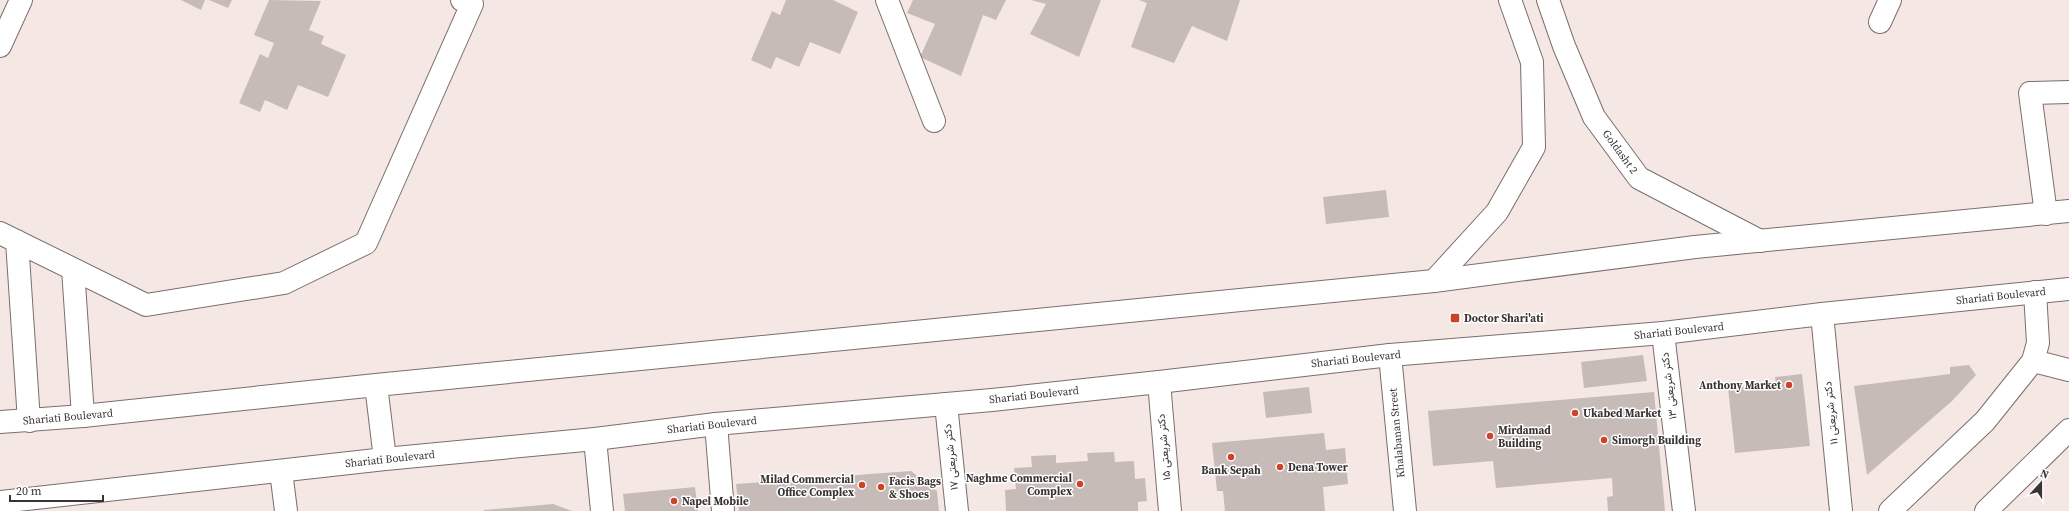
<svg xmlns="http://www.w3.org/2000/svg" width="2069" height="511" font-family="'Source Serif 4',Vazirmatn,serif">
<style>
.building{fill:#c7bbb8}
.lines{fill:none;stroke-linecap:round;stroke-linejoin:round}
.minor-casing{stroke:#7a6f6c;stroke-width:24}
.tertiary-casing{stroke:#7a6f6c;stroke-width:24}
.primary-casing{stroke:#7a6f6c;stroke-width:24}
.minor{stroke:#fff;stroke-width:22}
.tertiary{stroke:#fff;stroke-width:22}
.primary{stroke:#fff;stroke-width:22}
.poi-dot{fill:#ce4327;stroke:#fff;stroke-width:1.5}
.labels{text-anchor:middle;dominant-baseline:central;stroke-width:3;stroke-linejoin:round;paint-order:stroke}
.street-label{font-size:11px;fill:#393433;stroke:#fff}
.poi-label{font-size:11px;font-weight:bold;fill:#393433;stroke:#fff;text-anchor:start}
</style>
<rect width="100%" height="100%" fill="#f4e7e4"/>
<path class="building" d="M181,0H205L201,10Z
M209,0H232L228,8Z
M269,0L321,1L309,30L324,36L321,44L346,55L328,97L298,85L287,110L265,100L260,112L239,103L260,54L268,58L274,43L254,35Z
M786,0H833L858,12L840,54L810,42L799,67L776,57L771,69L751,60L772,11L780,15Z
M913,0H1006L996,20L983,15L961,76L920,57L935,24L907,13Z
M1031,0H1101L1079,57L1030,34L1046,4Z
M1139,0H1240L1227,41L1192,26L1174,63L1131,47L1147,3Z
M1386,190L1389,217L1326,224L1323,197Z
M1643,355L1647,381L1584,388L1581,362Z
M1969,365L1976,375L1952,401L1867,475L1854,386L1950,374V367Z
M1802,374L1810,446L1735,453L1728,388L1776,384L1775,377Z
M1309,387L1312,413L1266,418L1263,392Z
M1654,392L1665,511H1608L1607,497L1613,496L1612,478L1496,488L1493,461L1433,466L1428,411Z
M1324,433L1326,450L1345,448L1348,484L1323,487L1325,511H1225L1223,491H1217L1212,443Z
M1114,452L1115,462L1134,461L1135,479L1145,478L1147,501L1138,502V511H1006L1005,490L1016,489L1014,468L1032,467L1031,456L1056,455V463L1088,461L1087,453Z
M911,471L937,491L939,511H739L736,484Z
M695,487L698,511H625L623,494Z
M553,504L572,511H484V510Z"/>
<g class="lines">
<defs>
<path id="minor" d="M887,0L934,121
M1548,0L1564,46L1594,117L1639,178L1760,241
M1880,22L1890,0
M0,46L21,0
M2046,214L2030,93L2069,92
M0,233L146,305L284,283L366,243L472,4L462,0
M17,241L29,421
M73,269L83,416
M1434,281L1497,212L1534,147L1532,62L1510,0
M1822,314L1841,511
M1663,333L1684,511
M2033,361L2038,343L2035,292
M1159,382L1170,511
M946,404L957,511
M716,424L723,511
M595,439L602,511
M281,471L286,511
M1890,511L1985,421L2033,361L2069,370
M1986,511L2069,430"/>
<path id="tertiary" d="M1390,355L1405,511"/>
<path id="primary" d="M376,385L385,459
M0,422L83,416L376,385L1434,281L1695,247L2069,211
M0,502L385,459L595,439L716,424L992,400L1159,382L1390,355L1663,333L1822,314L2069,289"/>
</defs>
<use href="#minor" class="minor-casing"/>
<use href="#tertiary" class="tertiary-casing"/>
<use href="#primary" class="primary-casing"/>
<use href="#minor" class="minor"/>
<use href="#tertiary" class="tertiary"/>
<use href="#primary" class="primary"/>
</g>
<g class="poi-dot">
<rect x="1450" y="313" width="10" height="10" rx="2"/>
<circle cx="1789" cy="385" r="4"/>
<circle cx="1575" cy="413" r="4"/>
<circle cx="1490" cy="436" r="4"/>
<circle cx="1604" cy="440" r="4"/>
<circle cx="1231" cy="457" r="4"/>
<circle cx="1280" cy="467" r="4"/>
<circle cx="1080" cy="484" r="4"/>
<circle cx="862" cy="485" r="4"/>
<circle cx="881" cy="487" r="4"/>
<circle cx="674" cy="501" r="4"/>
</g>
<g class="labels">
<g class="street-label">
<text transform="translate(1620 152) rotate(54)">Goldasht 2</text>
<text transform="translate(2001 296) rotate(-6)">Shariati Boulevard</text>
<text transform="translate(1679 331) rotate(-6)">Shariati Boulevard</text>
<text transform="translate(1356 359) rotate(-6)">Shariati Boulevard</text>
<text transform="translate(1669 386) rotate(-97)">۱۳ دکتر شریعتی</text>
<text transform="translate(1034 395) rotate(-6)">Shariati Boulevard</text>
<text transform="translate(1831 413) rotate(-96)">۱۱ دکتر شریعتی</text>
<text transform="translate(68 417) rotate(-5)">Shariati Boulevard</text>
<text transform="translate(712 425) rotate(-6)">Shariati Boulevard</text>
<text transform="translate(1397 433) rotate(-95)">Khalabanan Street</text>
<text transform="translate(1164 447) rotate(-95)">۱۵ دکتر شریعتی</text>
<text transform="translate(951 457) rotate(-96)">۱۷ دکتر شریعتی</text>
<text transform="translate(390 459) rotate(-6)">Shariati Boulevard</text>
</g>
<g class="poi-label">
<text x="1464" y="318">Doctor Shari'ati</text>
<text x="1781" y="385" text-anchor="end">Anthony Market</text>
<text x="1583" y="413">Ukabed Market</text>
<text x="1498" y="430">Mirdamad<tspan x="1498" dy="13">Building</tspan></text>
<text x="1612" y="440">Simorgh Building</text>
<text x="1288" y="467">Dena Tower</text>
<text x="1231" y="470" text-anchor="middle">Bank Sepah</text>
<text x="1072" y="478" text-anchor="end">Naghme Commercial<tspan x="1072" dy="13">Complex</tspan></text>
<text x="854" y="479" text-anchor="end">Milad Commercial<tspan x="854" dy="13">Office Complex</tspan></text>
<text x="889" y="481">Facis Bags<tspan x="889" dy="13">&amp; Shoes</tspan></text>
<text x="682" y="501">Napel Mobile</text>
</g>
</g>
<g transform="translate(2041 483) rotate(21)" stroke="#ffffff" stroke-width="3" paint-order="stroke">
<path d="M0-3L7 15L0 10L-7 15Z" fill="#393433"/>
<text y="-6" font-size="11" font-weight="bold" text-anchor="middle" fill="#393433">N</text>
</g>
<path d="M10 495v6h93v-6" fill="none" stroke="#393433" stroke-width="2"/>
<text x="16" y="495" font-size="12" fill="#393433" stroke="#ffffff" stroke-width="3" paint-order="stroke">20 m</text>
</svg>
